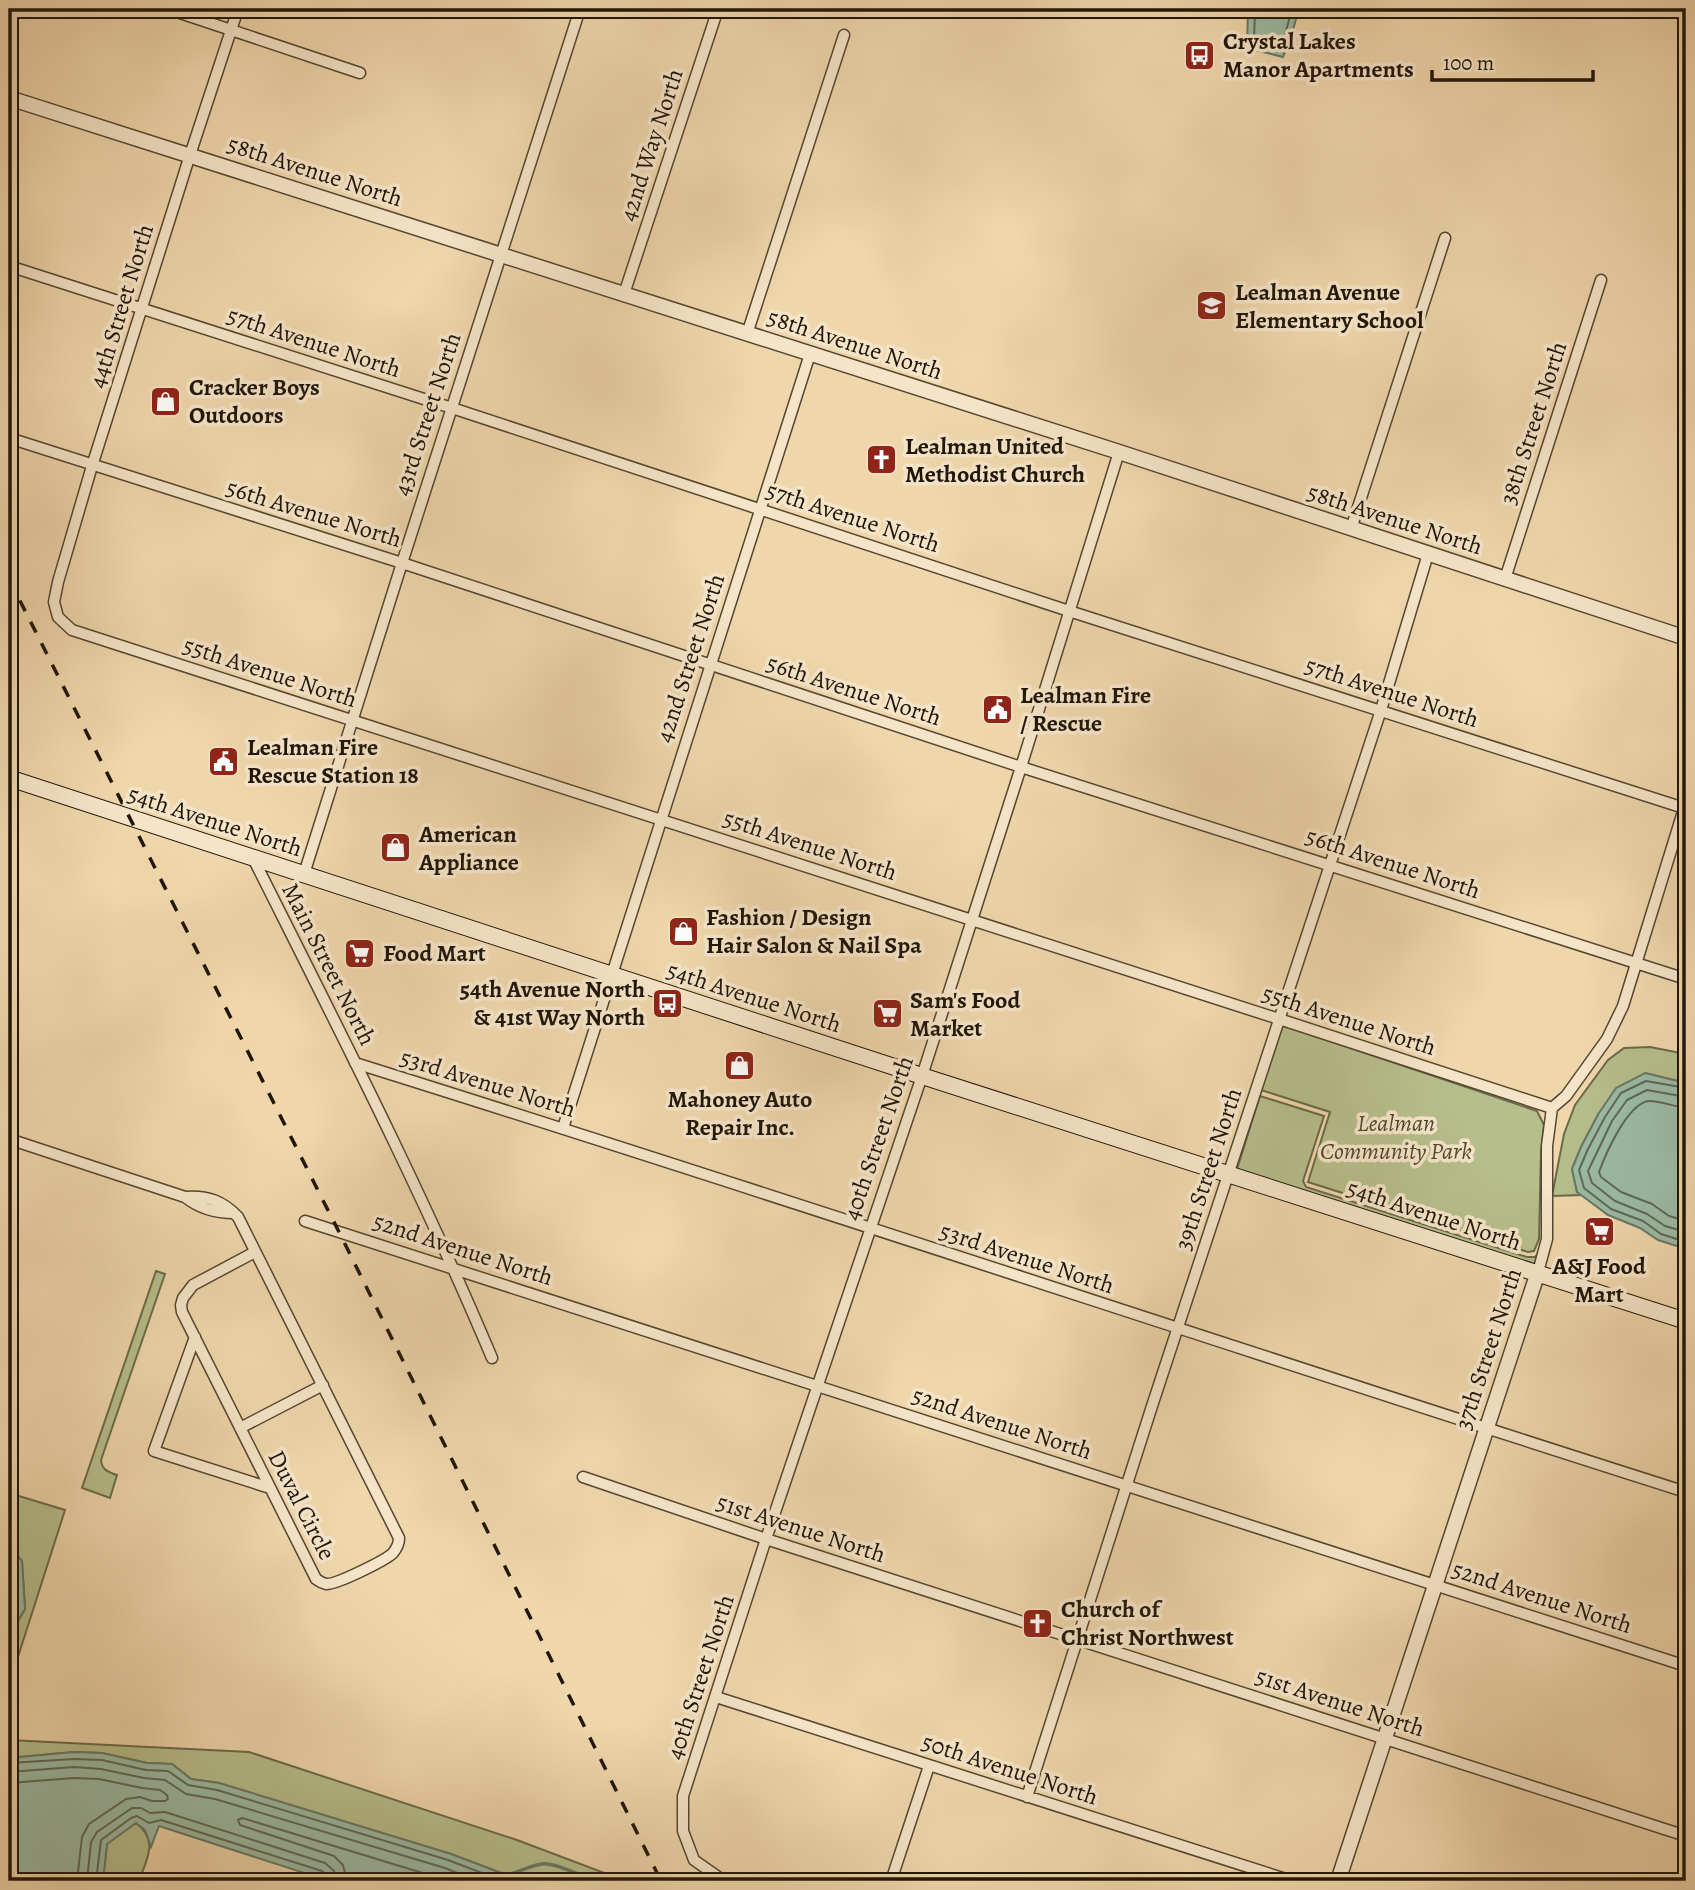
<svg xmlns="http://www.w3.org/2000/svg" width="1695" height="1890" font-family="Alegreya,serif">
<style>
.green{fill:#b6be8b;stroke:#6b6a4a;stroke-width:2}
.water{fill:#9bbaa4;stroke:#6a7866;stroke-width:2}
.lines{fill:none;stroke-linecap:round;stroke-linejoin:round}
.shore{stroke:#5e6856;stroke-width:2}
.stream{stroke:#6a7866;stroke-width:3.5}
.minor-casing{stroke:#544631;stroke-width:13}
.tertiary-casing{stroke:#544631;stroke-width:17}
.secondary-casing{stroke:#201608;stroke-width:18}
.minor{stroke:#f5e4c8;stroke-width:10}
.tertiary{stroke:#f5e4c8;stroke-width:14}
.secondary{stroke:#f5e4c8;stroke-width:16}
.rail{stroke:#201608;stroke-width:3.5;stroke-dasharray:12 12;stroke-linecap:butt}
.labels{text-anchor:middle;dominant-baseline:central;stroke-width:7;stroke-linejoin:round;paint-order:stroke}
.poi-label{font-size:24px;font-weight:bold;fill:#201608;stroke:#f5e4c8;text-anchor:start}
.street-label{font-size:24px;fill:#201608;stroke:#f5e4c8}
.park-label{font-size:24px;font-style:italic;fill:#4d482f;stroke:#f5e4c8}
</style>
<rect width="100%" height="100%" fill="#efd6ab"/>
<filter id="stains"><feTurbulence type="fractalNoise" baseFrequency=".00286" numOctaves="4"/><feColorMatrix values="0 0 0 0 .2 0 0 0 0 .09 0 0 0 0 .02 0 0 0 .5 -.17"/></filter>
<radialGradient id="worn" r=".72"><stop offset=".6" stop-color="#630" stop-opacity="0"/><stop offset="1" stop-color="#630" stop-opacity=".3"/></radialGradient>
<path class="green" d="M1282,1025L1537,1111L1544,1125L1541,1152L1539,1239L1534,1251L1528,1252L1308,1182L1330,1112L1261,1090Z
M1650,1047L1686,1054V1083L1645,1073L1599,1113L1581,1147L1572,1169L1577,1192L1582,1195L1552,1196L1564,1134L1575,1105L1608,1060L1624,1048Z
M1260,1096L1324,1116L1303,1181L1306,1187L1527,1257H1535L1537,1255L1535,1265L1237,1169Z
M156,1271L165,1274L101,1460C102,1470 108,1472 117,1475L110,1498L82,1488Z
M9,1493L65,1510L9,1685V1636L25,1609L22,1561L9,1547Z
M9,1740L249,1752L517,1840L615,1877L616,1881H522L451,1854L219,1783L191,1779L172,1764L147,1763L102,1753L75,1752L9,1758Z
M136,1823C159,1841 147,1858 139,1881H103L107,1843Z"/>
<path class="water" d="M1248,9H1299L1290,40L1283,57L1247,48Z
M1645,1073L1686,1083V1249L1658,1240L1640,1228L1608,1215L1577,1192L1572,1169L1581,1147L1599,1113L1616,1088Z
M9,1547L22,1561L25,1609L9,1636Z
M74,1752L102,1753L147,1763L172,1764L191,1779L219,1783L451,1854L522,1881H322L320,1878L159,1826L151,1847L145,1830L136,1823L107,1844L103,1881H11C10,1860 6,1839 12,1818L9,1816V1758Z"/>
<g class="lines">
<path class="shore" d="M1255,9L1254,41L1277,47C1286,39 1288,21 1292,9
M1686,1088L1646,1081L1621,1093L1605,1117L1588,1149L1579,1170L1584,1188L1611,1209L1643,1221L1661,1234L1686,1242
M1686,1097L1647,1090L1627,1100L1612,1121L1588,1171L1592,1183L1615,1201L1647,1214L1665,1226L1686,1232
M1686,1108C1675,1107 1658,1100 1648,1101C1627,1105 1606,1153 1599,1172L1601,1177L1621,1192L1652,1204L1669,1216L1686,1221
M9,1557L15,1565L18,1607L9,1622
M9,1763L74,1759L102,1760L146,1770L168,1771L188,1785L217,1790L448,1860L503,1881
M9,1772L74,1767L101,1769L144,1778L165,1780L186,1794L215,1799L445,1868L477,1881
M9,1783L74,1778L99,1779L142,1788L160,1790L167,1795L168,1799L165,1801H152L140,1797L126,1799L89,1824L82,1837L77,1881
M87,1881L91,1842L97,1832L132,1808H141L150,1813L165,1812L325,1863L334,1871L336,1881
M96,1881L101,1840L131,1818L137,1816L149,1823L161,1820L322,1871L327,1875L328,1881
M347,1881L343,1865L334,1856L240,1825L238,1820L242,1818L449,1881"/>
<path class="stream" d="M503,1876C516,1874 528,1866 542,1864C555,1862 582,1877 597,1881"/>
<defs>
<path id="minor" d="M168,9L360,73
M238,9L190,155L92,466L58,582L54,602L58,617L72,630L1279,1019L1552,1108
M9,266L452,408L1069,611L1684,808
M624,294L718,9
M747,334L844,35
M9,438L402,563L1021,767L1686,979
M1351,529L1445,238
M1505,579L1601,280
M252,856C335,1022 420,1187 492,1358
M304,874L402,563L580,9
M355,1063C800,1202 1242,1351 1686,1492
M563,1128L810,354
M9,1139L185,1197C200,1209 216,1213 234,1213
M185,1197C207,1195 223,1201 238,1217L399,1538C399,1544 397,1548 393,1553C386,1560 336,1585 326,1584C322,1583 320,1582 316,1579L182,1312L181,1305L183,1298L193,1285L255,1252
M305,1221L1686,1666
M1538,1272L1547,1239V1146L1552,1108L1566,1096L1607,1039L1623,1006L1686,802
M195,1337L154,1451L270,1488
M240,1428L323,1385
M583,1477L766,1539L1686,1836
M716,1697L1292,1881
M1027,1797L1152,1406L1381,710L1428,554
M724,1881L694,1860L683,1831V1796L766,1539L922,1076L1021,767L1119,452
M891,1881L929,1766
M1683,1881L1686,1871"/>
<path id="tertiary" d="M9,98L1119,452L1686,638
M1338,1881L1538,1272"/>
<path id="secondary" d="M9,778L922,1076L1686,1321"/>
</defs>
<use href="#minor" class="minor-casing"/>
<use href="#tertiary" class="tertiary-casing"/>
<use href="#secondary" class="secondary-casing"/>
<use href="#minor" class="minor"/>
<use href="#tertiary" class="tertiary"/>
<use href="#secondary" class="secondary"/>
<path class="rail" d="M9,579L338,1230L661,1881"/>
</g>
<defs>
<symbol id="bus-square" viewBox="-11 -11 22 22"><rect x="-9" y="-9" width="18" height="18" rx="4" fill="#8f2418" stroke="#f5e4c8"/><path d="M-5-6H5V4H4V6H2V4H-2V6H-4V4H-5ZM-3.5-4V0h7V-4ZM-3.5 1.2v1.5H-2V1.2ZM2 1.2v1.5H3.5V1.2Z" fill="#fff"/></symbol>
<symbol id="school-square" viewBox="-11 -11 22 22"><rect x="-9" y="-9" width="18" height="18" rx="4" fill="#8f2418" stroke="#f5e4c8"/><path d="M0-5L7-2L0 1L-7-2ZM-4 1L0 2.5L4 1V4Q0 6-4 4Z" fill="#fff"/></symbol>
<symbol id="shop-square" viewBox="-11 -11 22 22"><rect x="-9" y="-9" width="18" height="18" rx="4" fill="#8f2418" stroke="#f5e4c8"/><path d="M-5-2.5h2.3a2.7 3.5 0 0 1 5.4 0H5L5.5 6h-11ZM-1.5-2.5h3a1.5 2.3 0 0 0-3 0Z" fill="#fff"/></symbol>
<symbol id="church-square" viewBox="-11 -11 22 22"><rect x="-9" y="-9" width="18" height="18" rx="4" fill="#8f2418" stroke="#f5e4c8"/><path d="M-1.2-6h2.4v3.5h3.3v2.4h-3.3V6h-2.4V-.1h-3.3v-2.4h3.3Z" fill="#fff"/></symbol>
<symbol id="civic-square" viewBox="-11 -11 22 22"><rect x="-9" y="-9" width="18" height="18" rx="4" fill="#8f2418" stroke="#f5e4c8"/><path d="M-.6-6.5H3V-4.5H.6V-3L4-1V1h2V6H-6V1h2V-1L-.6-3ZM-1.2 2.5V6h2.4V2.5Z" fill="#fff"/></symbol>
<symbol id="supermarket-square" viewBox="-11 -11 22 22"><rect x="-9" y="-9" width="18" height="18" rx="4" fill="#8f2418" stroke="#f5e4c8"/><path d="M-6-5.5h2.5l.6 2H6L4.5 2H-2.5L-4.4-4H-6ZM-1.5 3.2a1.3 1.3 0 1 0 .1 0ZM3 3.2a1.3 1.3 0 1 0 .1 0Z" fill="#fff"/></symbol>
</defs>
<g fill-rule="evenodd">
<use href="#bus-square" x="1182" y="38" width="35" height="35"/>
<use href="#school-square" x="1194" y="288" width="35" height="35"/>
<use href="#shop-square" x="148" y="384" width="35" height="35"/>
<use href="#church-square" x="864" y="442" width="35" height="35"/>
<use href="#civic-square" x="980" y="692" width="35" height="35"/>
<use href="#civic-square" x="206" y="744" width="35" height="35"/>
<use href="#shop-square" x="378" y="830" width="35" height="35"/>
<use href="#shop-square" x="666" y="914" width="35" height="35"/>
<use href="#supermarket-square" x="342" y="936" width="35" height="35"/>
<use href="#bus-square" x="650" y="986" width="35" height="35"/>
<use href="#supermarket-square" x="870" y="996" width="35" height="35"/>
<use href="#shop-square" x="722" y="1048" width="35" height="35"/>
<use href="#supermarket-square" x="1582" y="1214" width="35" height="35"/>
<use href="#church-square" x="1020" y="1606" width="35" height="35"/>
</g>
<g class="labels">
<g class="poi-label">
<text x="1223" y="41">Crystal Lakes<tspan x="1223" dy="28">Manor Apartments</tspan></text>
<text x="1235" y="292">Lealman Avenue<tspan x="1235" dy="28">Elementary School</tspan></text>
<text x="189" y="387">Cracker Boys<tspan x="189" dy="28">Outdoors</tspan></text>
<text x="905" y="446">Lealman United<tspan x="905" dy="28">Methodist Church</tspan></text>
<text x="1020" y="695">Lealman Fire<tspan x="1020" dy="28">/ Rescue</tspan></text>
<text x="247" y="747">Lealman Fire<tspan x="247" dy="28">Rescue Station 18</tspan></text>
<text x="419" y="834">American<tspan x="419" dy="28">Appliance</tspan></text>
<text x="706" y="917">Fashion / Design<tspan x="706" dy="28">Hair Salon &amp; Nail Spa</tspan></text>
<text x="383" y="953">Food Mart</text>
<text x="645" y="989" text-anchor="end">54th Avenue North<tspan x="645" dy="28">&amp; 41st Way North</tspan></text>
<text x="910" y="1000">Sam's Food<tspan x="910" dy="28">Market</tspan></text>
<text x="740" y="1099" text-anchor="middle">Mahoney Auto<tspan x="740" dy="28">Repair Inc.</tspan></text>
<text x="1599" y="1266" text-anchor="middle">A&amp;J Food<tspan x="1599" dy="28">Mart</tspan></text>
<text x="1061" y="1609">Church of<tspan x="1061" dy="28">Christ Northwest</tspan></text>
</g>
<g class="street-label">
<text transform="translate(651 145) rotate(-72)">42nd Way North</text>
<text transform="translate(315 171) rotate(18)">58th Avenue North</text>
<text transform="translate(121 306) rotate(-73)">44th Street North</text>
<text transform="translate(314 342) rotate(18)">57th Avenue North</text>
<text transform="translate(855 344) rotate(18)">58th Avenue North</text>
<text transform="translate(427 414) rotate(-72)">43rd Street North</text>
<text transform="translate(1533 423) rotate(-72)">38th Street North</text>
<text transform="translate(314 513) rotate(17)">56th Avenue North</text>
<text transform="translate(853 517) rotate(18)">57th Avenue North</text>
<text transform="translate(1395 519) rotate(18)">58th Avenue North</text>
<text transform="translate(690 658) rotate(-72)">42nd Street North</text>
<text transform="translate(270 672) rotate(18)">55th Avenue North</text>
<text transform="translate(854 690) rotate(18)">56th Avenue North</text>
<text transform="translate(1392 692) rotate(18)">57th Avenue North</text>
<text transform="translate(215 821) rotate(18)">54th Avenue North</text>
<text transform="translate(810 845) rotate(18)">55th Avenue North</text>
<text transform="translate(1393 863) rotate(18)">56th Avenue North</text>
<text transform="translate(329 964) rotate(63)">Main Street North</text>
<text transform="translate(754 997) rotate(18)">54th Avenue North</text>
<text transform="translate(1349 1020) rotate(18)">55th Avenue North</text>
<text transform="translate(488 1083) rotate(17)">53rd Avenue North</text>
<text transform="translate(878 1138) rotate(-71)">40th Street North</text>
<text transform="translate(1208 1169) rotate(-72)">39th Street North</text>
<text transform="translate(1434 1215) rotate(18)">54th Avenue North</text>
<text transform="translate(463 1249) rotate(18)">52nd Avenue North</text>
<text transform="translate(1027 1258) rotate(18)">53rd Avenue North</text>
<text transform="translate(1488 1349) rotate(-72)">37th Street North</text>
<text transform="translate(1002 1423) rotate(18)">52nd Avenue North</text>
<text transform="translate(302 1505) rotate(63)">Duval Circle</text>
<text transform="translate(801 1528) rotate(18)">51st Avenue North</text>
<text transform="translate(1542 1597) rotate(18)">52nd Avenue North</text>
<text transform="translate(700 1677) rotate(-72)">40th Street North</text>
<text transform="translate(1340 1702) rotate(18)">51st Avenue North</text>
<text transform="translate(1010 1769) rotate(18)">50th Avenue North</text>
</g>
<g class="park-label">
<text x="1396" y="1123">Lealman<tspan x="1396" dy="28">Community Park</tspan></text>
</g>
</g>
<rect width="1695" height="1890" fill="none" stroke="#efd6ab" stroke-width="35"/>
<rect x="10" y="10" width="1674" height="1869" fill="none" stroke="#201608" stroke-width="3.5"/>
<rect x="18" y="18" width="1660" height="1855" fill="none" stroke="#201608" stroke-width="2"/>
<path d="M1432 70v10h161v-10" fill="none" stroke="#201608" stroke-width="3.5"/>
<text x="1443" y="70" font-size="21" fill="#201608" stroke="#f5e4c8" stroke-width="5" paint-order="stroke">100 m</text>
<rect width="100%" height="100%" filter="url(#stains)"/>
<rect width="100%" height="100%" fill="url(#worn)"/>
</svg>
